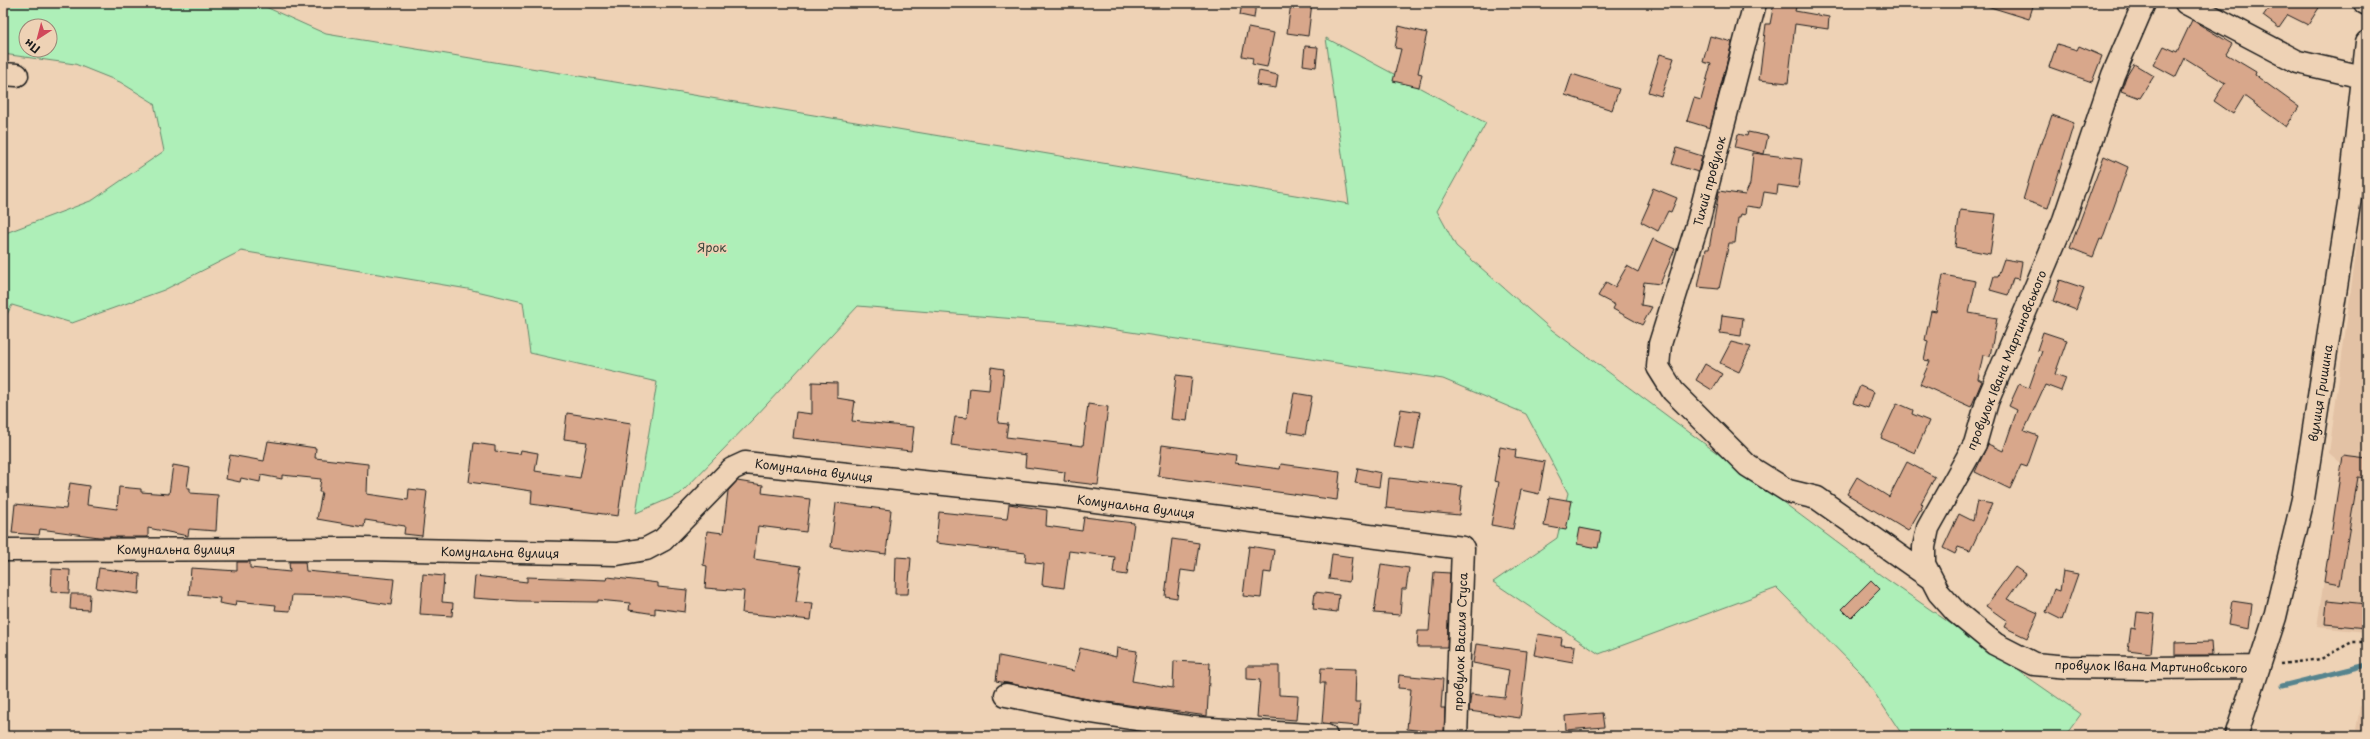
<svg xmlns="http://www.w3.org/2000/svg" width="2370" height="739" font-family="'Playpen Sans',sans-serif">
<style>
.built{fill:#e3c2a5}
.green{fill:#aeefb8;stroke:#65866a;fill-rule:evenodd}
.lines{fill:none;stroke-linecap:round;stroke-linejoin:round}
.stream{stroke:#56848e;stroke-width:5}
.building{fill:#d8a78b;stroke:#1c1c1c}
.minor-casing{stroke:#1c1c1c;stroke-width:25}
.path{stroke:#1c1c1c;stroke-width:2.5;stroke-dasharray:3 3;stroke-linecap:butt}
.minor{stroke:#eed2b5;stroke-width:22}
.labels{text-anchor:middle;dominant-baseline:central;stroke-width:3.5;stroke-linejoin:round;paint-order:stroke}
.street-label{font-size:12px;fill:#1c1c1c;stroke:#eed2b5}
.park-label{font-size:12px;fill:#39463b;stroke:#eed2b5}
</style>
<rect width="100%" height="100%" fill="#eed2b5"/>
<filter id="ink" filterUnits="userSpaceOnUse"><feTurbulence type="fractalNoise" baseFrequency=".025" numOctaves="2"/><feDisplacementMap in="SourceGraphic" scale="8" xChannelSelector="R" yChannelSelector="G"/><feConvolveMatrix kernelMatrix="1 2 1 2 8 2 1 2 1" color-interpolation-filters="sRGB"/></filter>
<g filter="url(#ink)">
<path class="built" d="M2367,171V632L2317,627L2341,463L2329,453Z
M2360,706L2367,707V731L2356,730Z"/>
<path class="green" d="M3,3H257L326,34L1349,204L1326,38L1486,123L1437,211L1456,246L1552,330L1882,576L2081,714L2065,736H1903L1862,674L1777,588L1599,654L1493,582L1557,538L1568,493L1526,414L1443,379L1077,324L858,306L755,417L680,494L636,513L657,382L530,353L523,302L468,289L241,251L164,290L72,323L12,305L3,322V234L93,200L164,151L154,103L120,82L75,64L3,54ZM26,26H50V50H26Z"/>
<g class="lines">
<path class="stream" d="M2282,686L2367,665"/>
</g>
<path class="building" d="M1242,3H1256L1254,18L1240,15Z
M1291,3H1312L1308,36L1287,33Z
M1774,3H1797L1795,11L1829,17L1828,29L1795,24L1788,83L1759,80L1766,24H1770Z
M1987,3H2034L2029,19L1987,6Z
M2264,3H2322L2308,25L2288,15L2279,28L2263,16L2270,6Z
M2192,20L2232,44L2226,54L2256,72L2255,75L2299,107L2286,127L2244,96L2233,114L2214,101L2225,83L2185,58L2176,77L2154,65L2164,46L2177,52Z
M1399,26L1427,33L1418,73L1422,74L1419,87L1393,81L1401,49L1395,48Z
M1248,28L1274,33L1267,67L1252,64L1253,58L1242,56Z
M1710,36L1732,42L1710,128L1687,121L1694,98L1701,100L1711,64L1703,62Z
M2057,44L2077,50L2079,46L2102,56L2092,82L2049,67Z
M1305,46L1318,47L1316,67L1303,65Z
M1660,54L1674,58L1661,96L1648,92Z
M2134,64L2154,76L2140,98L2121,91L2126,77Z
M1259,71L1278,75L1276,88L1256,85Z
M1572,74L1619,89L1612,110L1565,95Z
M2052,115L2074,123L2048,208L2023,200L2040,143H2042Z
M1748,132L1768,136L1764,154L1735,147L1738,134L1747,136Z
M1677,148L1702,156L1698,172L1672,164Z
M1753,153L1802,159L1798,188L1778,185L1777,194L1764,192L1761,208L1746,206L1745,215L1741,214L1740,218H1738L1735,243H1729L1719,289L1698,287L1706,249H1709L1719,191L1745,195L1750,184Z
M2104,156L2128,167L2102,240L2100,239L2093,257L2070,248Z
M1653,188L1677,198L1671,212L1668,211L1658,231L1641,222L1649,204L1647,203Z
M1960,210L1996,214L1990,254L1955,247Z
M1653,239L1675,249L1660,284L1644,282L1641,305L1652,307L1642,325L1613,309L1615,305L1598,296L1606,282L1615,287L1627,266L1638,272Z
M2004,259L2022,262L2019,279L2013,278L2008,295L1990,290L1994,276H1998Z
M1943,275L1976,281L1969,313L1997,318L1990,356L1983,355L1978,379L1982,381L1971,407L1920,384L1930,361L1924,360L1928,341L1925,340L1931,311L1936,312Z
M2060,280L2084,288L2076,310L2053,301Z
M1722,315L1743,318L1741,336L1720,333Z
M2043,332L2067,340L2055,374L2066,378L2061,391L2045,385L2024,431L2038,436L2027,467L2021,465L2010,489L1975,472L1988,444L2003,451L2017,410L2009,406L2019,384L2029,388L2042,351L2037,350Z
M1731,342L1751,347L1739,372L1720,363Z
M1705,364L1722,374L1712,390L1696,380Z
M991,367L1004,369L998,423L1008,424L1006,437L1083,446L1088,404L1108,407L1098,485L1064,481L1065,472L1025,467L1026,455L951,445L955,417L967,418L970,388L989,390Z
M1176,375L1192,377L1187,421L1171,419Z
M812,382L837,383V398L855,401L852,421L914,427L911,451L793,438L796,412L812,414Z
M1860,386L1874,392L1868,408L1853,403Z
M1294,393L1312,396L1305,435L1287,432Z
M1897,403L1913,410L1912,414L1929,421L1915,453L1881,438Z
M1401,409L1420,412L1414,450L1394,447Z
M567,413L631,423L618,516L531,504L532,491L469,482L474,443L495,446V451L520,454L521,450L538,453L535,471L580,478L587,442L564,439Z
M268,441L316,448L315,458L368,464L367,494L408,500L409,489L427,491L422,536L404,534L405,526L365,520L364,527L317,519L322,492H319L321,479L282,475V479L261,475L260,482L241,478L240,482L226,479L230,455L264,461Z
M1162,445L1236,455L1235,463L1280,469L1281,464L1340,472L1337,500L1158,476Z
M1500,447L1516,450L1515,457L1545,462L1539,494L1521,490L1513,529L1491,525L1499,482L1494,481Z
M2343,456L2367,459V478L2358,477L2340,585L2324,582Z
M1907,462L1935,477L1921,503L1923,505L1908,531L1847,494L1857,477L1889,497Z
M173,465L190,468L187,488H190V493L218,495L216,531L189,529L188,536L148,528V537H99L40,529L39,535L12,533L15,504L66,509L70,483L89,486L87,505L117,509L119,487L141,489V492L169,494Z
M1358,468L1381,473L1379,487L1355,483Z
M1389,478L1462,486L1459,515L1386,508Z
M737,481L763,485L762,493L810,499L806,532L758,526L754,559L801,566L796,602L813,603L811,620L742,613L744,591L705,588L707,566L703,565L707,531L723,533L728,491Z
M1549,497L1572,501L1566,530L1544,526Z
M1977,501L1992,504L1970,551L1958,547L1955,554L1943,548L1959,514L1973,521Z
M836,503L891,510L886,554L831,547Z
M1009,504L1047,510L1046,526L1082,531L1084,517L1134,523L1127,575L1113,573L1115,557L1069,551L1064,588L1042,585L1044,564L1025,562L1026,553L936,543L939,512L1007,519Z
M1580,528L1601,532L1598,548L1577,544Z
M1172,539L1199,543L1195,572L1181,570L1177,598L1165,596Z
M1249,546L1274,550L1271,573L1264,572L1261,598L1243,596Z
M1332,554L1352,557L1349,582L1329,579Z
M896,557L911,558L908,594H895Z
M237,562H250V568L290,572L289,562H305L306,571L394,579L391,605L333,596L292,595L290,611L275,610L276,605L236,601L235,606L219,603L220,598L189,595L191,568L237,571Z
M1381,564L1409,568L1406,589H1402L1400,615L1374,613Z
M2015,567L2025,574L2007,599L2038,613L2027,638L2004,627L2007,621L1986,606Z
M99,568L140,574L139,594L96,588Z
M52,569L70,570L69,593L51,592Z
M2063,571L2078,574L2062,620L2046,612L2054,589L2060,591Z
M1434,572L1450,573L1447,647H1417L1418,631H1429Z
M423,574L444,576L442,602L453,603L452,616L420,614Z
M475,576L527,582V577L607,580L608,577L658,583V587L687,590L685,612L655,608V614L629,610L630,603L598,600V602L519,601L473,598Z
M1871,580L1880,589L1851,618L1842,609Z
M1315,592L1339,595L1337,612L1313,609Z
M71,594H90L89,610L70,609Z
M2327,600L2367,604V628L2325,624Z
M2232,601L2252,604L2249,629L2228,625Z
M2137,612L2155,614L2151,653L2128,650L2131,628L2135,629Z
M1538,634L1562,638L1561,645L1575,646L1573,662L1534,655Z
M2211,642L2212,655H2175V643Z
M1476,644L1527,651L1520,718L1469,711L1471,694L1505,698L1509,670L1473,663Z
M1080,648L1116,657L1117,648L1137,651L1132,681L1173,688L1174,661L1210,663L1207,716L1093,700L996,681L999,656L1074,671Z
M1247,666H1279V695L1298,696L1296,720L1257,717L1260,680L1247,679Z
M1321,668L1356,669L1355,702H1360L1358,726L1322,723L1325,683H1320Z
M1399,675L1443,679L1441,708H1445L1444,733L1407,729L1411,689L1398,688Z
M1602,713L1604,727L1566,730L1565,716Z"/>
<g class="lines">
<defs>
<path id="minor" d="M1755,3L1698,222L1660,344L1658,367L1673,391L1748,466L1788,491L1817,498L1929,577
M2144,3L2113,75L2064,220L1987,402L1975,444L1928,528L1924,547V564L1939,593L1956,612L1995,644L2034,664L2069,667L2145,668L2258,667
M2186,3L2298,62L2363,77
M2365,3L2367,4
M3,74L17,75
M3,550L361,549L617,554L646,549L663,540L732,469L745,463L1056,496L1463,548L1456,736
M1006,695L1091,712L1194,728L1326,736
M2236,736L2275,617L2303,499L2349,204L2367,42"/>
</defs>
<use href="#minor" class="minor-casing"/>
<path class="path" d="M2280,664L2321,659L2352,642H2367"/>
<use href="#minor" class="minor"/>
</g>
</g>
<g class="labels">
<g class="street-label">
<text transform="translate(1709 181) rotate(-75)">Тихий провулок</text>
<text transform="translate(2006 360) rotate(-68)">провулок Івана Мартиновського</text>
<text transform="translate(2320 393) rotate(-81)">вулиця Гришина</text>
<text transform="translate(814 470) rotate(7)">Комунальна вулиця</text>
<text transform="translate(1136 506) rotate(7)">Комунальна вулиця</text>
<text x="176" y="549">Комунальна вулиця</text>
<text transform="translate(500 552) rotate(1)">Комунальна вулиця</text>
<text transform="translate(1460 642) rotate(-88)">провулок Василя Стуса</text>
<text transform="translate(2151 666) rotate(1)">провулок Івана Мартиновського</text>
</g>
<g class="park-label">
<text x="712" y="247">Ярок</text>
</g>
</g>
<rect width="2370" height="739" fill="none" stroke="#eed2b5" stroke-width="16"/>
<rect x="8" y="8" width="2354" height="723" fill="none" stroke="#1c1c1c" stroke-width="1.5" filter="url(#ink)"/>
<g transform="translate(38 38) rotate(216)"><circle r="19" fill="#eed2b5" stroke="#9a8978"/>
<path d="M0-3L7 15L0 10L-7 15Z" fill="#d1495b"/>
<text y="-6" font-size="11" font-weight="bold" text-anchor="middle" fill="#1c1c1c">Пн</text>
</g>
</svg>
